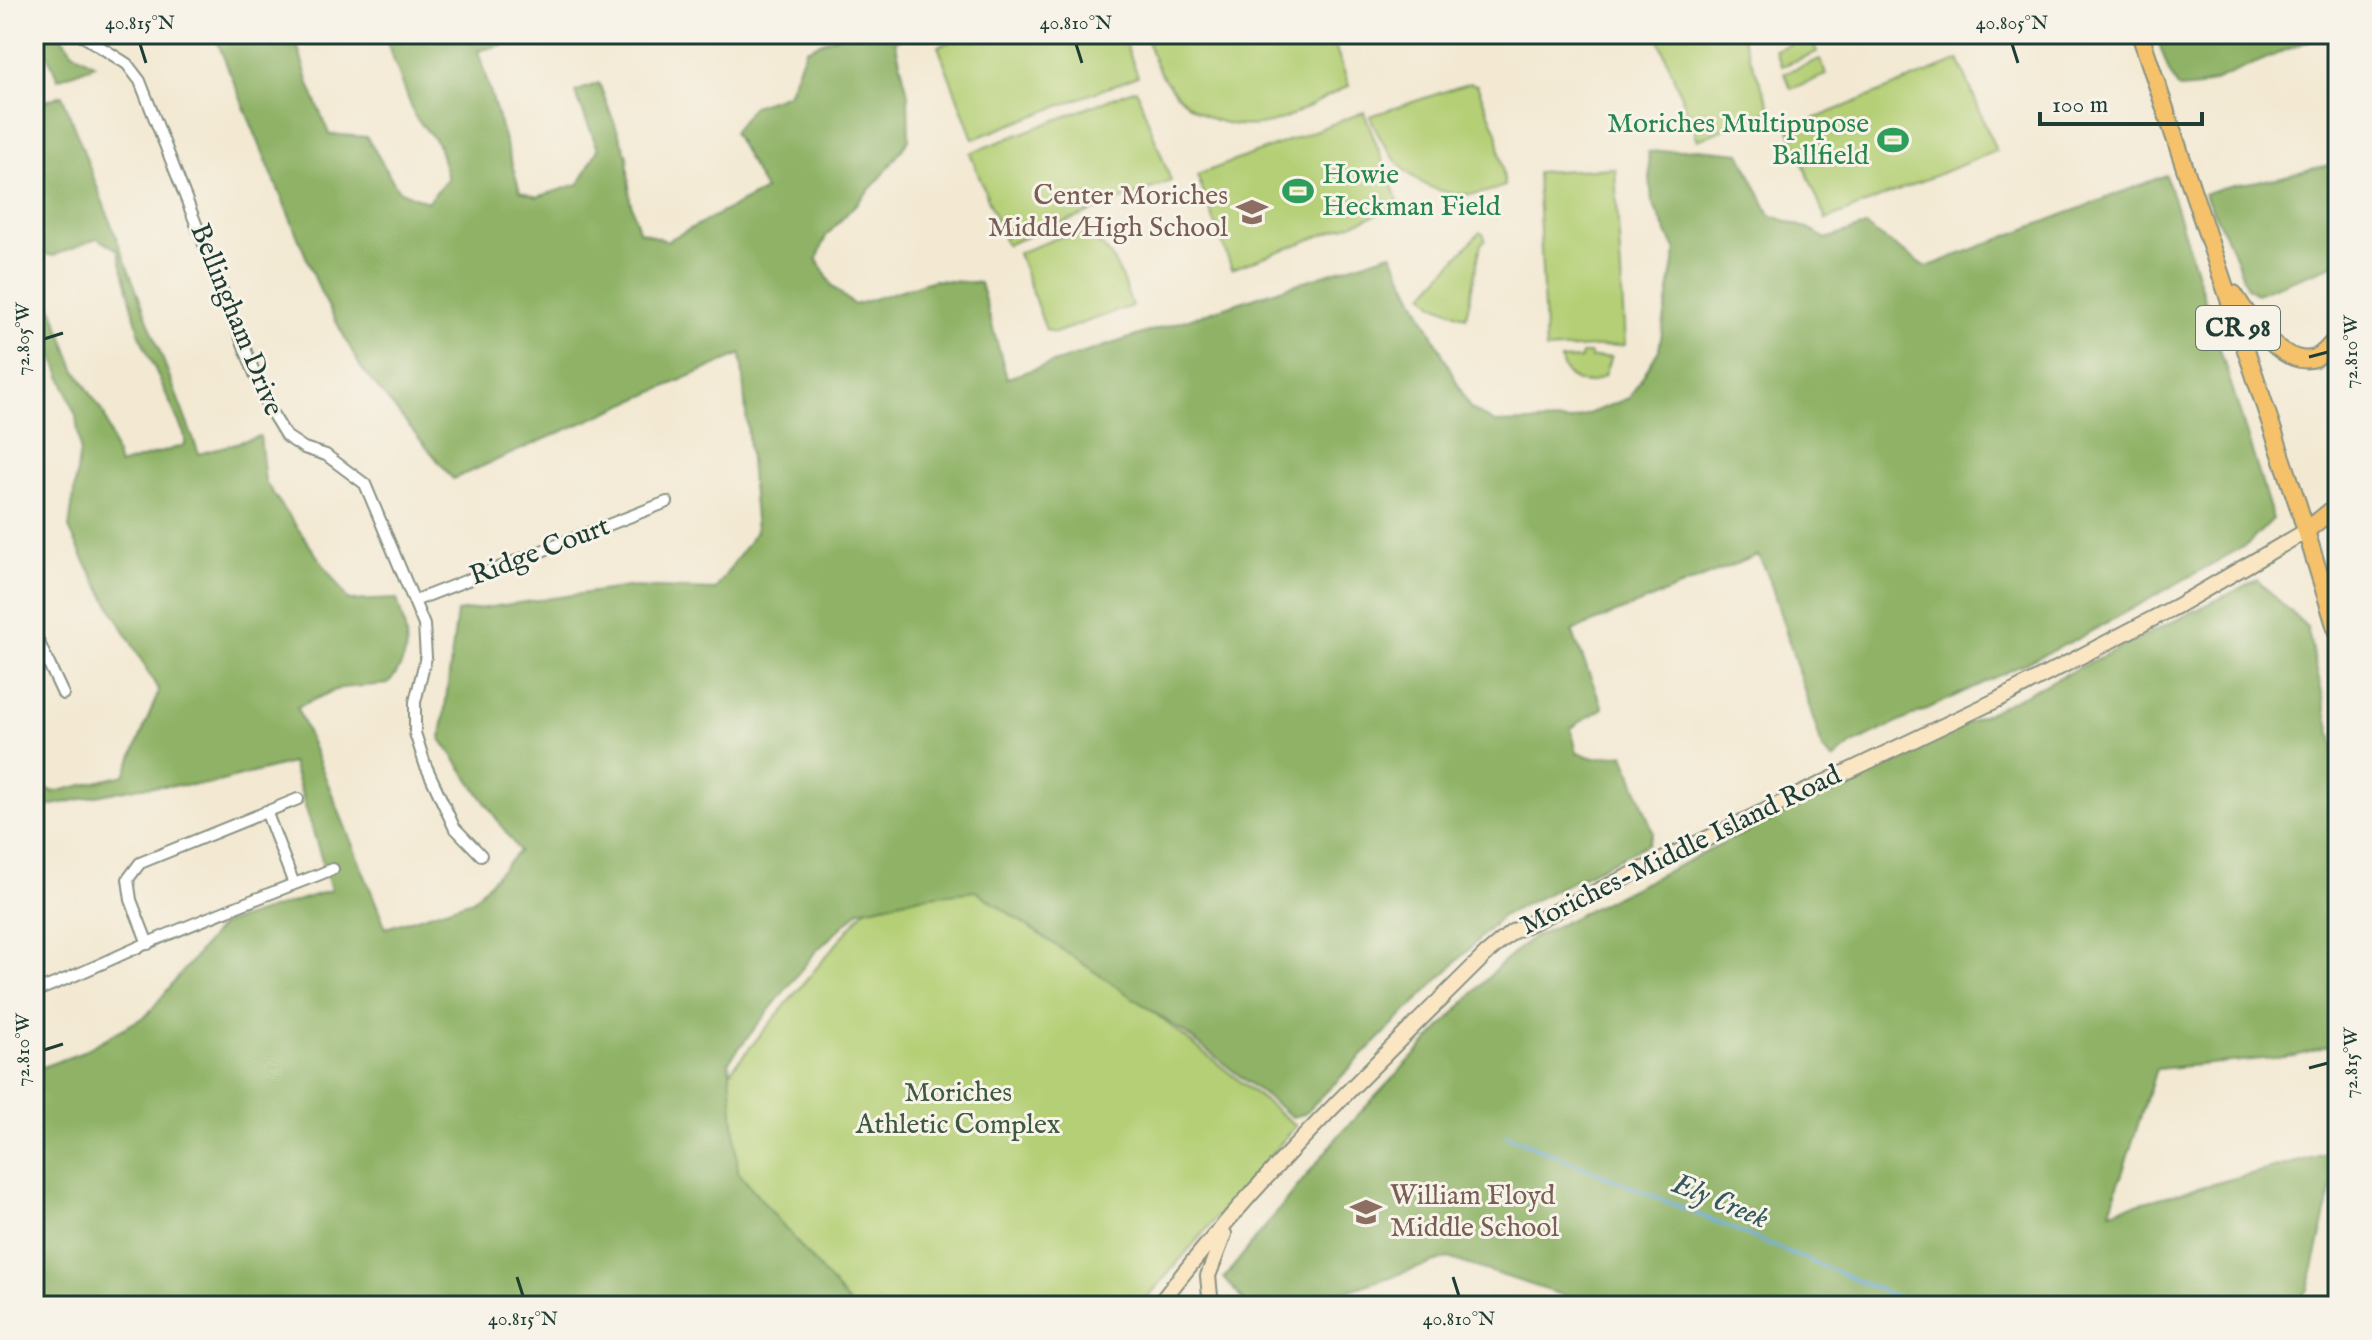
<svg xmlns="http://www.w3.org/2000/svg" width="2372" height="1340" font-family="'IM FELL English',serif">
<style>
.green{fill:#b4cf75;stroke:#6a8654;stroke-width:2}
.forest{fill:#8fb266;stroke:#57784d;stroke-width:2}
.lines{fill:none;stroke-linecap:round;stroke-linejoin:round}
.stream{stroke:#6eade1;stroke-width:3}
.street-casing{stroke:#899384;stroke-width:14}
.secondary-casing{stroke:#899384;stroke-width:18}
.primary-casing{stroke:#899384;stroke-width:20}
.street{stroke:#fff;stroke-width:10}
.secondary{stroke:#fbe6c4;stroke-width:14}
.primary{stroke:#f5c16b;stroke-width:16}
.ticks{fill:none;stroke:#1f3d34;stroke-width:3}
.labels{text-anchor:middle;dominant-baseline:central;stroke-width:6;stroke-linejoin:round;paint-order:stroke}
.shield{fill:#f7f3e8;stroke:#60746a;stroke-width:2}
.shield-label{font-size:26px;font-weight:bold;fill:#1f3d34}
.leisure-label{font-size:28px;fill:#27864d;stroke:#f7f3e8;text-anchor:end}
.education-label{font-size:28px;fill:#785e54;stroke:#f7f3e8;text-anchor:end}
.street-label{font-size:28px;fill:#1f3d34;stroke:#f7f3e8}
.park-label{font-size:28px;fill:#3d5a41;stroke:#f7f3e8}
.water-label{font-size:30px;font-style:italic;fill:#33595f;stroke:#f7f3e8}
.neatline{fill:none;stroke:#1f3d34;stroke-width:3}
.ticks-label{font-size:20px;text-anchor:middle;fill:#1f3d34}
</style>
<rect width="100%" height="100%" fill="#f7f3e8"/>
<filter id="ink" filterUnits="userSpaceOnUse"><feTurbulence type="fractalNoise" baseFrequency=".0125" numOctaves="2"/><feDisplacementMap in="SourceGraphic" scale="16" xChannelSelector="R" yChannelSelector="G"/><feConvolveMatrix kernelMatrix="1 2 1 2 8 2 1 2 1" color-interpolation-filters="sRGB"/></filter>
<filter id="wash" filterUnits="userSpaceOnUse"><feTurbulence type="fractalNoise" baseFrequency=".006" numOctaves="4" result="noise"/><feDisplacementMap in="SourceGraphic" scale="32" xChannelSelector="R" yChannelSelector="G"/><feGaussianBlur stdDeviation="1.8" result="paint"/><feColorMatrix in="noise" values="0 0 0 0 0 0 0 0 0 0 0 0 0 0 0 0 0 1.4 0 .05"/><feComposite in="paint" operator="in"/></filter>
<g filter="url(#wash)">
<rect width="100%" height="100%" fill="#f3e9d3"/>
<path class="green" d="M970,34H1122L1138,76L973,139L938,46Z
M1146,34H1331L1349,86C1320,98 1292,121 1259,125C1201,131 1157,88 1146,34Z
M1657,34H1741L1771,110L1698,140Z
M1811,36L1817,52L1782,66L1775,50Z
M1820,59L1826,75L1791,89L1784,73Z
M1959,60L1996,151L1826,220L1789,129Z
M1470,83L1477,85L1497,132L1505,186C1495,189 1484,194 1474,194C1422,198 1388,162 1370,116Z
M1136,89L1171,181L1006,245L970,153Z
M1364,112L1400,206L1232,269L1197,175Z
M1615,168L1625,345L1546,350L1537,172Z
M1480,232L1484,235L1485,240L1481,244L1466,317L1434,304L1424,294Z
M1060,237C1068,237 1079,235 1086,237C1114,245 1123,282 1132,306L1055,333L1046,330L1018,253Z
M1581,354H1590L1591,358L1611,357L1604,376L1591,383C1575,383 1564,376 1561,360L1581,359Z
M929,833L1296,1126L1140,1306H840L677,1135Z"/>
<path class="forest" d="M38,34H59L73,52L95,65L58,79Z
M214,34H294L309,84L329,134L367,137L398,190L427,202L448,179L437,142L415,117L384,34H527L528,38L478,51L520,191L537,197L579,184L598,149L575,92L599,83L627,156L630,200L639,231L667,241L765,190L733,132L753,106L788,94L806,49L842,34H911L895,41L908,94L909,140L882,176L826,236L817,260L833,287L854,305L934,280L980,283L1007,378L1391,253L1470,408L1495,423L1570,421L1629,398L1659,350L1676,251L1652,202L1648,152L1698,149L1740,153L1770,215L1806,228L1826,239L1865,226L1927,267L2166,175L2273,519L2248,544L2077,639L1852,744L1833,760L1823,750L1768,575L1758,555L1572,631L1603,708L1571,728L1577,753L1595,758L1624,754L1653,832L1648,844L1502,916L1304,1114L1292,1117L1186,1034L976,891L921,897L860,910L816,951L729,1061L738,1172L851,1306H34V1070L78,1054L147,1015L221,925L331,890L292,763L210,784L140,787L53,805L34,813V783L54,792L125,775L159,691L84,560L69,528L80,450L76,416L34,304V260L75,369L105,416L119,465L185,445V436L140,336L118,250L97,238L53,256L44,254L34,228V105L62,95L199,454L260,436L265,482L349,601L397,599C407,635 415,653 388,684L340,688L297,707L386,928L473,900L519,851L441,739L457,612L628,587L715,590L756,531L741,354L453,479L361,368L321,293Z
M2156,34H2324L2200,87L2179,89L2169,72Z
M2338,164V263L2256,294L2247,288L2232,248L2204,194C2229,183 2255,183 2281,177C2300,172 2318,166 2338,164Z
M2257,580L2307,627L2338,764V1044L2295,1056L2156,1069L2110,1211L2338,1151V1162L2308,1289L2293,1306H1596L1448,1258L1301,1306H1248L1224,1278L1340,1134L1500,965L1530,939Z"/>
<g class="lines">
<path class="stream" d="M1506,1135L1919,1306"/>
</g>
</g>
<g filter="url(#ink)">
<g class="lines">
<defs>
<path id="street" d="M80,34L127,64L140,81L267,405L286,436L304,448L326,455L365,484L424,625L426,657L415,702V733L425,764L454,827L481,855
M414,601L667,502
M34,632L63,694
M266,811L294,884
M148,944L131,900L128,879L140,863L298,799
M34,992C65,980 95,967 125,953C194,922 264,896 333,869"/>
<path id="secondary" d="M1158,1306C1255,1178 1373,1067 1486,954L1512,932L1997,700L2177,606L2306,531
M1211,1306L1208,1276L1224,1234"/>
<path id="primary" d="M2140,34L2298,505L2338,635
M2234,294C2248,316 2282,369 2315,358C2324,354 2332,344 2338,336
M2306,531L2338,505"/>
</defs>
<use href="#street" class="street-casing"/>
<use href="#secondary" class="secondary-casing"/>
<use href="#primary" class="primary-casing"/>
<use href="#street" class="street"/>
<use href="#secondary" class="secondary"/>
<use href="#primary" class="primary"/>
</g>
</g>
<path class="ticks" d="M140,44L146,63M1076,44L1082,63M2012,44L2018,63M44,339L63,333M2309,357L2328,352M44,1050L63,1044M2309,1068L2328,1063M517,1277L523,1296M1453,1277L1459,1296"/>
<defs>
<symbol id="stadium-bare" viewBox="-9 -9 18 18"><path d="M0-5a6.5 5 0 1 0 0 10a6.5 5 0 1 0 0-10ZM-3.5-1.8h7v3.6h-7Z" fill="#2e9e5b" stroke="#f7f3e8" stroke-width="2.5" paint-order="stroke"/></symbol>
<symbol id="school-bare" viewBox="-9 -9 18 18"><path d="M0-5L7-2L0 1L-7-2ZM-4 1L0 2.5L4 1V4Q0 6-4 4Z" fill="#8d6e63" stroke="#f7f3e8" stroke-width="2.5" paint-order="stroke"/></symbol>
</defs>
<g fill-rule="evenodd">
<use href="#stadium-bare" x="1871" y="118" width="44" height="44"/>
<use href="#stadium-bare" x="1276" y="169" width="44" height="44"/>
<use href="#school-bare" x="1230" y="190" width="44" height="44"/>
<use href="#school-bare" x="1344" y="1190" width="44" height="44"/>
</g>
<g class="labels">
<rect class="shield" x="2196" y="306" width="84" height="44" rx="6"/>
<g class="shield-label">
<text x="2238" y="328">CR 98</text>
</g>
<g class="leisure-label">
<text x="1869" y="124">Moriches Multipupose<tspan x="1869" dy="32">Ballfield</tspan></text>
<text x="1322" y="175" text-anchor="start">Howie<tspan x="1322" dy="32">Heckman Field</tspan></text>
</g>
<g class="education-label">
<text x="1228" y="196">Center Moriches<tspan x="1228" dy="32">Middle/High School</tspan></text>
<text x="1390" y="1196" text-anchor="start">William Floyd<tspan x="1390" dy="32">Middle School</tspan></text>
</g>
<g class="street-label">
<text transform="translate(236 320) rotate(68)">Bellingham Drive</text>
<text transform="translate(540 552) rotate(-21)">Ridge Court</text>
<text transform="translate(1681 851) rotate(-26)">Moriches-Middle Island Road</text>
</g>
<g class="park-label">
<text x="958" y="1093">Moriches<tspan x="958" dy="32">Athletic Complex</tspan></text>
</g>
<g class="water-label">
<text transform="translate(1720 1202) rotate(22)">Ely Creek</text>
</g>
</g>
<rect width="2372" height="1340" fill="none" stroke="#f7f3e8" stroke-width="88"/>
<path d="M2040 112v12h162v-12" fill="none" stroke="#1f3d34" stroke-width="4"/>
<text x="2052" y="112" font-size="24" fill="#1f3d34" stroke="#f7f3e8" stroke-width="6" paint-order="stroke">100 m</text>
<rect x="44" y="44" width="2284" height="1252" class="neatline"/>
<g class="ticks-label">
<text x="140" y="29">40.815°N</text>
<text x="1076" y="29">40.810°N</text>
<text x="2012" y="29">40.805°N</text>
<text transform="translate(22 339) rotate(-90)" y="7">72.805°W</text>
<text transform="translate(2350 352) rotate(-90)" y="7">72.810°W</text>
<text transform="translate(22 1050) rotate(-90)" y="7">72.810°W</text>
<text transform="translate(2350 1063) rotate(-90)" y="7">72.815°W</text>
<text x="523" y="1325">40.815°N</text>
<text x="1459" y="1325">40.810°N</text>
</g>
</svg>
